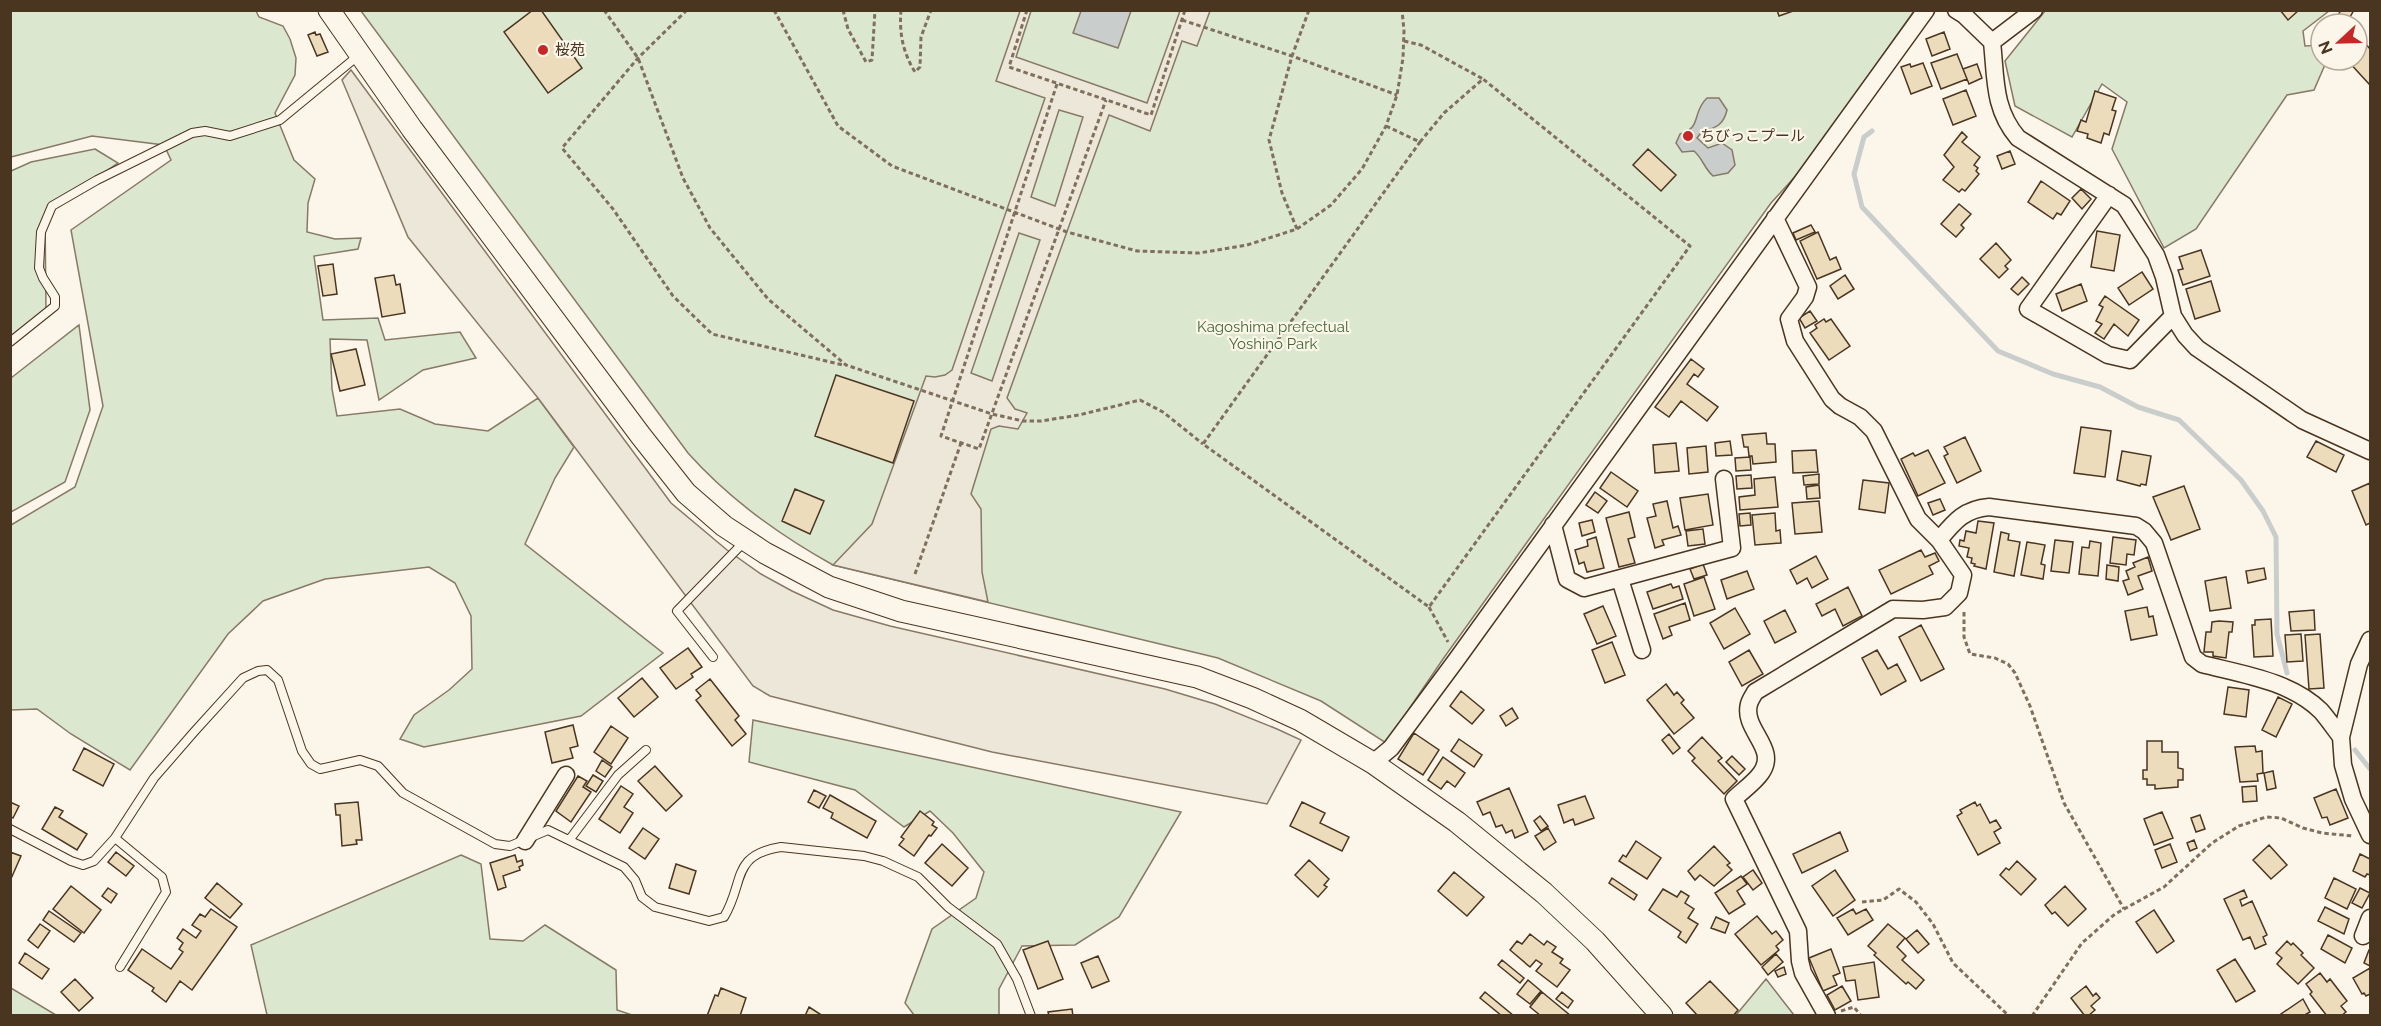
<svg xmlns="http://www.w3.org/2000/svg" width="2381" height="1026" font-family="Raleway,'Noto Sans JP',sans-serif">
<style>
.green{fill:#dce7d0;stroke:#887966;stroke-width:1.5}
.parking{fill:#ede7d9;stroke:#887966;stroke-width:1.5;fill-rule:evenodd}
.water{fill:#c9cecd;stroke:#887966;stroke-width:1.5}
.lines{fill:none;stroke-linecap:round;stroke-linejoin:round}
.stream{stroke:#c9cecd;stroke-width:5}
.building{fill:#ecdcbc;stroke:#4a3520;stroke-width:1.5}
.service-casing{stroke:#4a3520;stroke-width:10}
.minor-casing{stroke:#4a3520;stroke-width:19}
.tertiary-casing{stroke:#4a3520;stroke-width:23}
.path{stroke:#7f6f5c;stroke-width:3;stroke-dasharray:4.5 3;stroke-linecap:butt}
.service{stroke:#fbf6e9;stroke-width:8}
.minor{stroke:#fbf6e9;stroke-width:16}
.tertiary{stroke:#fbf6e9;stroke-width:21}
.poi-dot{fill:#c62828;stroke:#fbf6e9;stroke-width:2}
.labels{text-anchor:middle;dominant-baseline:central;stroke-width:4.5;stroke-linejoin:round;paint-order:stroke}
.poi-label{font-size:15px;fill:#4a3520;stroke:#fbf6e9;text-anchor:start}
.park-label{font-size:15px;fill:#436837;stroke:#fbf6e9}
</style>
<rect width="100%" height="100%" fill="#fbf6e9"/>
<path class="green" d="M10,11H256L259,17L283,26L290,39L296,58L295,75L275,113L294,160L315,179L308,203L307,232L335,239L361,238L358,249L314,256L323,320L378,318L385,340L460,332L476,358L423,370L379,400L367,340L330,339L332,389L337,416L400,409L435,424L488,431L538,398L574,447L555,478L525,544L663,653L581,716L424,747L400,739L414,715L449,690L472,669L471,616L455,583L429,567L325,579L263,601L228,634L130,770L71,734L37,709L11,710V525L75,487L103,406L71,230L171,160L164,145L92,136L11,157Z
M361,11H1914L1802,169L1771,203L1443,659L1386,743L1321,701L1218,658L833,565C779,535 729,499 688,453Z
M2045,11H2329L2303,31L2305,46L2321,45V60H2327L2314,90L2287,95L2196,229L2164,248L2112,149L2127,102L2102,84L2072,137L2015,106L2005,61Z
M95,149L118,163L45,212L46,312L11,338V171L31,162Z
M79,325L90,410L65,482L11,512V378Z
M753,720L1181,812L1119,917L1075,945L1022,946L999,989V1015H914L905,1003L932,929L976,898L984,872L953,833L930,811L904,827L855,790L749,762Z
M461,855L481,864L490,939L523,941L545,925L616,970L617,1010L632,1015H267L251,945Z
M1766,979L1794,1015H1736Z
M10,988H11L56,1015H11Z"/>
<path class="parking" d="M1020,11H1031L1016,57L1147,103L1180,11H1210L1197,46L1182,41L1150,131L1109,115L1007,398L1015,409L1027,413L1018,429L999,426L991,429L971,494L981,509L982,572L988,602L833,565L872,524L926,376L935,377L945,375L952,370L1045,98L996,81ZM1059,110L1083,117L1055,206L1031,197ZM1019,233L1040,240L992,381L971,373Z
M351,70L671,503L727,550L761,574L792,591L833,610L890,626L1165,689L1215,704L1277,729L1301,740L1267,804L992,752L770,696L753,686L538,398L408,237L342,80Z"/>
<path class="water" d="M1081,11H1131L1118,48L1073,33Z
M1707,98H1719L1727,110C1724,123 1717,129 1703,130L1697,138L1708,148L1722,143L1732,150L1735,165L1728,173L1713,176C1704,168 1703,159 1694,151L1682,152L1676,143L1680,134C1703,127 1691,113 1707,98Z"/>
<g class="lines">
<path class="stream" d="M1872,131L1864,137L1854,174L1862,207L1998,351L2053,374L2100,387L2138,407L2179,420L2241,480L2263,511L2276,537L2277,634L2287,673
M2355,750L2370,769"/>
</g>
<path class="building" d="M533,10H541L582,68L548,93L504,32Z
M1777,10H1796L1779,16Z
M2280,10H2299L2288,20Z
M2341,10H2354L2346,24H2333Z
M315,32L316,35L320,34L328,52L317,56L308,35Z
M1944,32L1950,49L1932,56L1926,39Z
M2364,42L2370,49V85L2347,60H2357V49Z
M1957,54L1967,79L1941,89L1931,63Z
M1923,63L1932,86L1911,94L1901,67L1910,64L1911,67Z
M1977,64L1982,78L1969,84L1963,69Z
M1966,90L1976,116L1953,125L1943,99Z
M2095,91L2116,98L2112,110L2116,111L2109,135L2104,133L2101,143L2087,138L2088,134L2077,131L2081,120L2086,122Z
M1962,132L1967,137L1962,142L1980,157L1974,165L1978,168L1976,171L1979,174L1965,191L1962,189L1959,192L1943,180L1954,167L1944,155Z
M1648,149L1676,175L1661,191L1633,165Z
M2010,151L2015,164L2002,169L1997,156Z
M2041,181L2070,201L2061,215L2057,213L2053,219L2028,202Z
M2081,189L2091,199L2082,209L2072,198Z
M1959,204L1971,214L1961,225L1964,228L1956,237L1941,224Z
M1811,225L1815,232L1796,240L1793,233Z
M2097,231L2120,235L2114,271L2091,267Z
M1818,232L1830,260L1836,257L1841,269L1817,279L1800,241Z
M1996,243L2011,260L2005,266L2008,269L1999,278L1980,259Z
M2201,250L2210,276L2183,285L2178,270L2183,269L2179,257Z
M333,264L337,294L323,296L318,266Z
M2142,272L2153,289L2129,305L2118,288Z
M394,275L396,285L400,284L405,313L382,317L375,278Z
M1845,275L1854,289L1838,299L1830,286Z
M2022,277L2029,284L2018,295L2011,289Z
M2211,281L2220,311L2195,319L2186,289Z
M2081,284L2087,301L2062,311L2056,294Z
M2105,296L2139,320L2128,336L2114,324L2104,339L2095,333L2102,324L2096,321L2103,307L2099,305Z
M1810,311L1817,321L1805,328L1799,318Z
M1824,319L1826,322L1831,319L1850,346L1829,360L1810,333L1817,328L1815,325Z
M356,349L365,385L340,391L331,354Z
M1691,359L1704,369L1698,377L1694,374L1687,384L1718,407L1707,421L1681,401L1669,417L1655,407Z
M836,375L914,401L893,463L815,436Z
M2081,427L2111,431L2105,477L2074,473Z
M1766,433L1767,444H1775L1776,462L1753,464L1752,456H1749L1748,447H1744L1742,435Z
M1965,437L1981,471L1957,483L1944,456L1948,454L1944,447Z
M1730,441L1732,455L1716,456L1715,443Z
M2316,441L2344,455L2336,472L2307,457Z
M1676,443L1679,471L1655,473L1653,445Z
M1706,446L1708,472L1689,474L1687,448Z
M1816,450L1818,472L1793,473L1792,451Z
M1928,450L1945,483L1918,496L1901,459L1913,453L1915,456Z
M2122,451L2151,456L2146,485L2141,484L2140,486L2117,480Z
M1750,457L1751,470L1736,471L1735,458Z
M1611,472L1638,491L1627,507L1600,488Z
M1819,474V484L1804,485L1803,476Z
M1751,475L1752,488L1737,489L1736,476Z
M1775,477L1778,507L1740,510L1739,497L1755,495L1754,479Z
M1863,480L1889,483L1885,513L1859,509Z
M2370,483V523L2366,525L2352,491Z
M1819,485L1820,498L1807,499L1806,487Z
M2184,486L2200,529L2171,540L2153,497Z
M795,489L824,501L810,534L782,521Z
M1595,492L1607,501L1598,513L1586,505Z
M1708,494L1713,525L1685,530L1680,498Z
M1940,499L1945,510L1933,515L1928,503Z
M1667,501L1673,528L1678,526L1681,535L1662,540L1664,545L1655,548L1647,518L1656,516L1653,504Z
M1819,501L1822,532L1795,534L1792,503Z
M1629,512L1635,537L1628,539L1635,563L1619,567L1606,518Z
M1750,513L1751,525L1740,526L1739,514Z
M1775,513L1776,531L1780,530L1781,543L1755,545L1752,515Z
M1592,520L1595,532L1582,536L1579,523Z
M1978,521L1994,523L1986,569L1974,566L1975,564L1971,563L1972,558L1967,557L1969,548L1959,546L1960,540L1964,541L1966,531L1976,533Z
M1703,529L1705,544L1688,546L1686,531Z
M2001,532L2009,534L2008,540L2020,542L2014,576L1994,572Z
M1596,537L1604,568L1587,572L1584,562L1579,564L1575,550L1588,546L1587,540Z
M2113,537L2136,540L2134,555L2127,554L2126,565L2110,563Z
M2055,540L2073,542L2069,573L2051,571Z
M2090,541L2101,543L2098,576L2079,574L2082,547L2089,548Z
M2027,542L2045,545L2041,564L2045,565L2043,579L2021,575Z
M1921,550L1925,557L1935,553L1939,561L1929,566L1933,574L1891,594L1879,570Z
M1816,556L1828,579L1812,588L1807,578L1797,584L1790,570Z
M2148,557L2152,571L2138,576L2143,589L2128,595L2123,581L2129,579L2126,571L2135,567L2133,563Z
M1703,564L1707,575L1694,579L1690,569Z
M2107,565L2119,567L2118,581L2106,579Z
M2264,568L2266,579L2248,583L2246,571Z
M1747,571L1754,589L1727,599L1721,580Z
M1704,577L1715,609L1694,616L1684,584Z
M2226,577L2231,608L2210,611L2205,581Z
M1671,584L1673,588L1679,586L1683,599L1653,609L1647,592Z
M1848,587L1862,616L1843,626L1835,609L1822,616L1816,604Z
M1685,603L1690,620L1669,627L1672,635L1663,639L1654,614Z
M1603,606L1616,636L1597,644L1584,614Z
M2147,607L2149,617L2153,616L2157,635L2131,640L2125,611Z
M1735,608L1750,634L1724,649L1710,623Z
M1785,610L1796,632L1775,643L1764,621Z
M2314,610L2315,630L2291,631L2289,612Z
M2271,619L2273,656L2254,657L2252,625H2255V620Z
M2219,621L2233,622L2232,632H2229L2226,658L2213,656V652H2204L2206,632H2211L2212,622Z
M1921,625L1944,669L1921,681L1899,637Z
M2301,634L2303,661L2287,662L2285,635Z
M2320,634L2324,688L2309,689L2305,635Z
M1612,642L1625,675L1605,683L1592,650Z
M688,648L702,667L691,674L693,677L676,689L660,668Z
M1749,650L1763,674L1742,686L1729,662Z
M1877,650L1888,669L1897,664L1906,681L1881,695L1862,658Z
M642,678L658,697L634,717L618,698Z
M710,679L739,716L735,720L746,734L732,746L696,700L701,696L696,690Z
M1666,684L1674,695L1677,692L1684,700L1681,703L1694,718L1674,734L1647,700Z
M2228,687L2249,690L2246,717L2224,714Z
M1461,691L1484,710L1472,724L1450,706Z
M2278,697L2292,704L2276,737L2262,730Z
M1512,708L1518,718L1506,726L1500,716Z
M573,725L578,746L570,748L573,758L552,763L545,732Z
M611,726L628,738L611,764L594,752Z
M1414,733L1439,750L1423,775L1398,759Z
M1669,734L1680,748L1673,754L1662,740Z
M1702,737L1722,758L1718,761L1737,781L1724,794L1692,761L1695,758L1688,751Z
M1459,739L1482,755L1474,767L1451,751Z
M2147,741H2162V752H2178V768L2183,769V780H2178V787L2155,789V785H2147V779H2143V770H2147Z
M2255,746L2256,752L2262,751L2263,773L2257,774L2258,781L2240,782L2235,747Z
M84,748L114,764L103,786L73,770Z
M1732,756L1745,769L1739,775L1726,762Z
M1443,757L1465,773L1455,787L1447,781L1441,789L1428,780Z
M602,760L612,767L605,777L596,771Z
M655,766L682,796L666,811L638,781Z
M2273,771L2276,788L2267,790L2264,773Z
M593,775L603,781L596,792L586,786Z
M578,776L587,781L583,787L591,792L571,822L556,811Z
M621,786L633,794L624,807L633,813L620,833L599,819Z
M2256,786L2257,801L2243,802L2242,787Z
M1509,788L1528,832L1515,838L1512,830L1506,833L1502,825L1496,827L1490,812L1483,815L1477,802Z
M2336,789L2348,818L2330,825L2327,817L2322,818L2314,798Z
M814,790L826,796L819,808L808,802Z
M830,795L876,821L867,838L831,818L833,813L823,808Z
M1585,796L1594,818L1575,825L1573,819L1564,823L1558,805Z
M10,802L19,806L13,818L10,816Z
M358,802L362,840H356L357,844L342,846L340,815H336L335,804Z
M1302,802L1325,813L1320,823L1349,837L1342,851L1290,826Z
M1975,802L1977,806L1980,804L1990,823L1996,820L2001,828L1994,832L2000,843L1978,855L1957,816L1962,813L1960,810Z
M55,807L63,811L59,817L87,834L77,850L42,829Z
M920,811L934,822L932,825L937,828L931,836L929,835L914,856L899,845L904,839L901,837Z
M2162,812L2173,838L2154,845L2144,819Z
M2200,815L2205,829L2196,832L2191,818Z
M1540,816L1548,826L1541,831L1534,821Z
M643,828L659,839L645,859L629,848Z
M1548,828L1556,842L1544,850L1535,836Z
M1840,832L1848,851L1802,873L1793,854Z
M2194,840L2197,848L2190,851L2187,843Z
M1636,841L1661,858L1647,879L1619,861L1623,855L1626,857Z
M942,844L968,868L952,886L925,863Z
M2170,844L2177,862L2162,868L2155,850Z
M2269,845L2287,865L2271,879L2253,860Z
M1714,846L1730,863L1727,865L1732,870L1714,886L1700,875L1695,880L1688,871Z
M10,852L21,856L10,881Z
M116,852L134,866L126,876L108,862Z
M2360,854L2370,859V875L2367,874L2365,877L2353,871Z
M515,855L517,862L522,860L523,865L519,867L520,870L503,876L506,887L498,890L490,863Z
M1309,860L1329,879L1324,885L1327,887L1318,897L1295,875Z
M2017,861L2036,879L2021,895L2000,875L2006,868L2009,870Z
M676,864L696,871L689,894L669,888Z
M1753,870L1762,883L1753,890L1743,877Z
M1835,870L1855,900L1833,916L1812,886Z
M1454,872L1484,897L1467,916L1438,891Z
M1741,876L1747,884L1737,891L1745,904L1729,914L1715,893Z
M1612,878L1637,895L1634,900L1609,883Z
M2334,878L2356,889L2347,909L2325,898Z
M217,883L242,904L230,918L205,898Z
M71,886L101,910L84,933L53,909Z
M2065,886L2086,909L2068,926L2055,912L2052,914L2045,905Z
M108,888L117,894L111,903L102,896Z
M2360,888L2370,893L2362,908L2352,903Z
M1663,889L1677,897L1681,891L1689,896L1685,903L1694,909L1688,918L1698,924L1686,943L1678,937L1681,932L1649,910Z
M2244,890L2247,897L2240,900L2242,906L2252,901L2267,935L2263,937L2266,944L2255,949L2250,937L2243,940L2224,899Z
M2325,907L2349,919L2344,934L2318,921Z
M211,909L237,927L192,990L180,981L166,1002L152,991L154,988L128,970L142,949L171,969L183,952L179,949L183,943L177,938L183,929L196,938L201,931L192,925L200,914L205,917Z
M1853,909L1856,914L1866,909L1873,920L1848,935L1837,918Z
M2154,910L2174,941L2157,953L2136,922Z
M49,911L81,933L74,942L43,920Z
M1757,916L1772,934L1776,931L1783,940L1776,946L1779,950L1761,965L1735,934Z
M1716,917L1729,923L1725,933L1711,928Z
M40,924L50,931L38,948L28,940Z
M1888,924L1905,938L1897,947L1906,956L1902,960L1924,980L1916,989L1908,982L1906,984L1874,955L1876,953L1868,946Z
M1917,930L1929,944L1918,953L1906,939Z
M1530,934L1544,945L1547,941L1556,947L1552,952L1563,959L1560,963L1570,970L1557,987L1536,971L1542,964L1536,960L1530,967L1510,950L1517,941L1522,944Z
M2328,935L2352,948L2345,963L2321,949Z
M1048,941L1063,979L1038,989L1023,950Z
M2287,941L2291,945L2293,943L2303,953L2301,955L2314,968L2298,984L2277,964L2282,958L2276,953Z
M1831,949L1840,973L1833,976L1837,985L1823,991L1809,958Z
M2369,950H2370V966L2364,963Z
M25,953L49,969L42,979L19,963Z
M1776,954L1783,962L1768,975L1762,967Z
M1098,956L1109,981L1092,988L1081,963Z
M2235,959L2255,991L2236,1002L2217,970Z
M1502,960L1524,978L1520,983L1498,965Z
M1874,962L1879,997L1858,1000L1855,980L1846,981L1843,967Z
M1784,967L1786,974L1778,977L1775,971Z
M2370,968V994L2366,996L2364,993L2362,994L2353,978Z
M2320,973L2327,982L2330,979L2347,1001L2341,1006L2346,1012L2341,1016H2327L2310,994L2312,992L2306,984Z
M75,979L93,998L79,1011L61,992Z
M1528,980L1541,991L1530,1004L1517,994Z
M1710,981L1738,1010L1733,1016H1698L1686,1003Z
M1842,986L1851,1001L1835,1010L1827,995Z
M2086,986L2093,996L2096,993L2100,998L2091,1006L2095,1010L2088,1016H2085L2071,998Z
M721,988L746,998L740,1016H707L715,995L718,996Z
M1485,992L1514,1016H1502L1480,998Z
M1542,992L1571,1016H1541L1530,1007Z
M1562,992L1573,1001L1568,1008L1556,999Z
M2303,999L2310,1012L2303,1016H2278Z
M809,1007L823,1016H805Z
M1072,1009L1073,1016H1049L1048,1012Z"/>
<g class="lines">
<defs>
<path id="service" d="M10,342L55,306V297L43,278L39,268L41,232L52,206L97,180L192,133L205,131L230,136L280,120L359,55
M713,657L677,611L745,541
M10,829L71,861L83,865L94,861L115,838L154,778L194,732L243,678L258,671L267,670L278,680L302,751L311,764L320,769L360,760L378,766L403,793L495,844L510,846L548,830L624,867L635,880L642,897L655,907L709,921L724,917C745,883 730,855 781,847L864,856L883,861L918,877L948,907L997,944L1017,979L1031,1016
M115,838L162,877L166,892L120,967
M570,839L618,775L646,750"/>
<path id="minor" d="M1956,10L1964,15L1992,42C1996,78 1993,109 2018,138L2124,205L2156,255L2164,277L2173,316L2185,335L2197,348L2302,420L2370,451
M1992,42L2034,10
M2109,195L2028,309L2108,355L2130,360L2173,316
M1775,218L1808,287L1805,297L1789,319L1795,341L1832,399L1840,406L1860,417L1874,431L1918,519L1939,540
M1553,525L1567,579L1584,588L1732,548L1724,479
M1620,579L1642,650
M2370,640L2359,664L2341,737L2343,765L2353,799L2370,835
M1373,763L1391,748L1457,659L1926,10
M525,841L566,775
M2363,936L2370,918
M1827,1016L1803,973L1800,961L1798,931L1734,799C1742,791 1754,783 1761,773C1779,748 1742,730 1749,704C1750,700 1753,696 1755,692L1893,609L1923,610L1945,607L1959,593L1963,575L1939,540C1954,522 1964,509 1989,507L2136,526L2144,531L2154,543L2193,657L2202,664C2241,674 2291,681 2321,711C2328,719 2334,728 2341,737"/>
<path id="tertiary" d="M329,10L412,129L641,436L686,493L724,526L765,553L829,587L901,611L1197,677L1252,698L1300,720L1373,763L1457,822L1544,893L1595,941L1662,1016"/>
</defs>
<use href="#service" class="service-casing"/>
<use href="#minor" class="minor-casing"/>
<use href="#tertiary" class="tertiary-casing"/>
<path class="path" d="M604,10L638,58L683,178L710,228L768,299L846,365L992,414L1023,421H1041L1079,415L1140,400L1163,412L1203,444
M687,10L638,58L562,148L613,209L673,296L712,334L843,365
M774,10L838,126L892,166L1067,232L1137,251L1199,253L1247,245L1297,229L1331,205L1362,169L1386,126L1397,95L1403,58L1404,31L1402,10
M843,10L848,29L866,62L872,60L875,10
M901,10C899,33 903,53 915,72L920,67L921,37L931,10
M1027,10L1009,67L1151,115L1185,10
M1182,20L1292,56L1397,95
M1404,41L1421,45L1483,79
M1057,84L941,436L979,449L1106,100
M1386,126L1420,142L1444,113L1483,79L1690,246L1429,607L1203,444L1420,142
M1297,229L1282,193L1269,140L1292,56L1309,10
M915,574L961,443
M1429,607L1448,642
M1964,612V637L1970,654L1995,658L2008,664L2015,673L2030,706L2064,803L2124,909
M1862,902L1883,900L1899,889L1916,902L1933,924L1953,963L2009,1016
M1841,1011L1854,1007L1861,1016
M2032,1016L2082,943L2115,914L2164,887L2212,843L2239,826L2266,817L2281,818L2303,828L2322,833L2353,836"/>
<use href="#service" class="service"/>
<use href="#minor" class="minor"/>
<use href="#tertiary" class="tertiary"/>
</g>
<g class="poi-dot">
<circle cx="543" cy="50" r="6"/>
<circle cx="1688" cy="136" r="6"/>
</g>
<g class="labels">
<g class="poi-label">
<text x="555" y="50">桜苑</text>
<text x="1700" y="136">ちびっこプール</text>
</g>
<g class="park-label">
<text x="1273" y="327">Kagoshima prefectual<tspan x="1273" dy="17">Yoshino Park</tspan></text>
</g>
</g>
<rect width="2381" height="1026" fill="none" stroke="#4a3520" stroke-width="24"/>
<g transform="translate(2339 42) rotate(248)"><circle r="28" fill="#fbf6e9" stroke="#b4a999" stroke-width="1.5"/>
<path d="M0-4.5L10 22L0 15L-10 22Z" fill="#c62828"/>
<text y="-9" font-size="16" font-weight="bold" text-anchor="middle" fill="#4a3520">N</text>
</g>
</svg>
